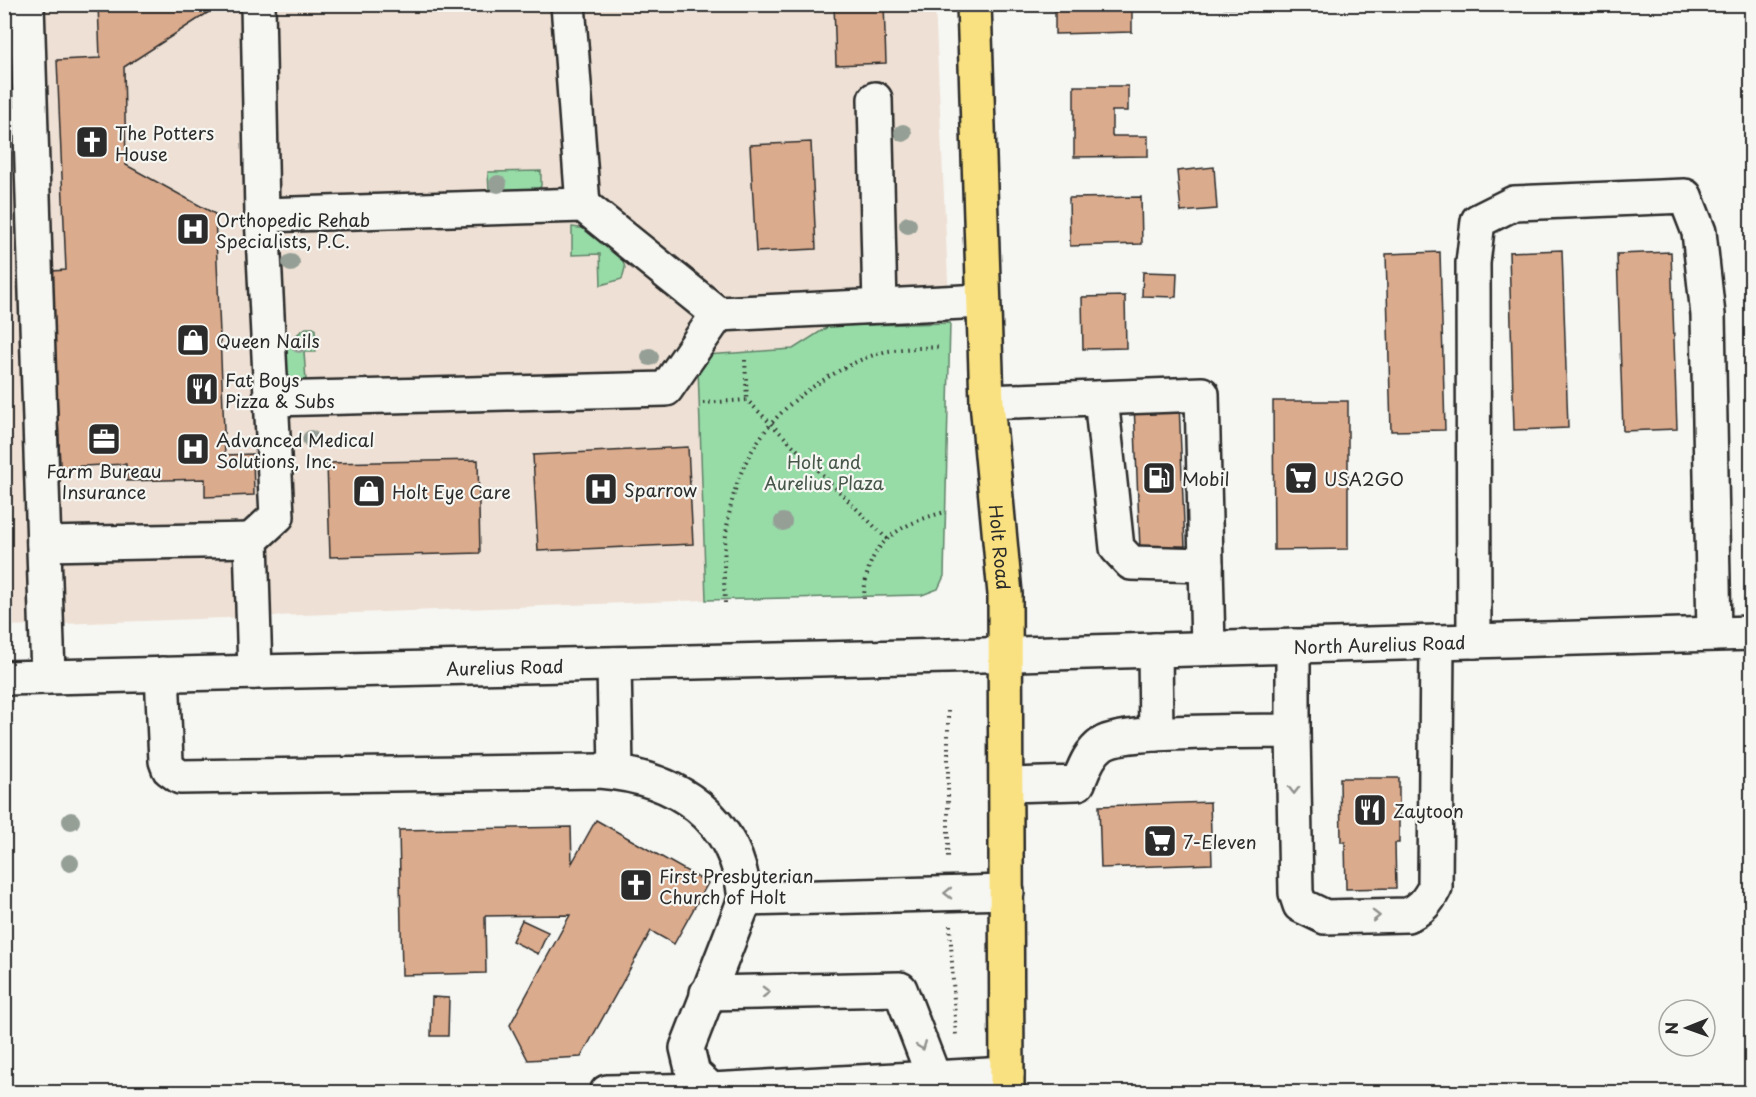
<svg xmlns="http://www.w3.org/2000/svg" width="1756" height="1097" font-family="'Playpen Sans',sans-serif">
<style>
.built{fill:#eee0d4}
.green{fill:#97dba7;stroke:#618369;stroke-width:1.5}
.building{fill:#dbab8d;stroke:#2b2b2b;stroke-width:1.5}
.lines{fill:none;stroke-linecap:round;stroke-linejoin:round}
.minor-casing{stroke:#2b2b2b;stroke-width:38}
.major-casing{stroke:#2b2b2b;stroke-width:38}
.path{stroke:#2b2b2b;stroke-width:4;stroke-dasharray:1.5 4.5;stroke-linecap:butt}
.minor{stroke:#f6f6f2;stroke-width:33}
.major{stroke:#f9e181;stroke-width:33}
.tree{fill:#959f96}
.oneway{stroke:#90908e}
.labels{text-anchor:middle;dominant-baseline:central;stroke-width:4.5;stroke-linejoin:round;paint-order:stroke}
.poi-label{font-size:18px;fill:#2b2b2b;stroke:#f6f6f2;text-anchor:start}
.park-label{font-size:18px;fill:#46574a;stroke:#f6f6f2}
.street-label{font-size:18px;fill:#2b2b2b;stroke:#f6f6f2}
</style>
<rect width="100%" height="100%" fill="#f6f6f2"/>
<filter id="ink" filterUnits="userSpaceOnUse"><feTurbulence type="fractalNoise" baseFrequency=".0167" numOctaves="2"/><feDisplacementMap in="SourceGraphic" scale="12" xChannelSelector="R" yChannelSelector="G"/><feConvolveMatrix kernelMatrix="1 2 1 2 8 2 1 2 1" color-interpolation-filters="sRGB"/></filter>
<g filter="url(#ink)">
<path class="built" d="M4,5H935L950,323L829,326L793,349L706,355L698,368L706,600L5,626Z"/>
<path class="green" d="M541,171V186L535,193L498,194L489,191L488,172Z
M572,227L587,229L623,261L625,268L622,279L601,285L600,254L572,255Z
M950,323L944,576L938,589L922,595L706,600L698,368L706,355L793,349L829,326Z
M306,328H315L316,352H304L306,381L291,379C276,360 288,339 306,328Z"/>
<path class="building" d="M98,4H212V10L124,67L126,165L215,214L225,455L253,454L254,495L205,497V479L127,481L126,464L60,467L52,271L66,270L57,60L100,58Z
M834,4H884L886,63L836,65Z
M1055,4H1132V32L1055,34Z
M1224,4H1254V8H1224Z
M1074,86H1128V111H1112V136H1148V156L1074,157Z
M811,142L816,249L756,252L750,145Z
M1214,167L1217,209L1181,212L1177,171Z
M1141,197L1142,244L1070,246L1069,198Z
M1562,250L1568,428L1514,430L1509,252Z
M1440,252L1445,430L1391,431L1386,254Z
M1671,252L1677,429L1623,431L1617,254Z
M1143,272L1177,273L1176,297L1142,296Z
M1125,296L1126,348L1083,349L1082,297Z
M1273,401H1348V549L1274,550Z
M1179,403L1185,547L1140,549L1134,404Z
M688,447L693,544L538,551L533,455Z
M478,460L480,553L330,557L327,463Z
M1340,778H1399V843H1395L1396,888L1346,889L1345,842H1341Z
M1210,802L1212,864L1101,868L1099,806Z
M596,820L708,883L674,944L651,931L581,1057L528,1060L510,1025L570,915L485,916L486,973L402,975L399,830L571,827L572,863Z
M522,920L548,932L538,954L512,941Z
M432,997L449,998L448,1036H431Z"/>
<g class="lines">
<defs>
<g id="minor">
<path d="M27,4L48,677"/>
<path d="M258,4L262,215"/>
<path d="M568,4L583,205"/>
<path d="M875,99L880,306"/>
<path d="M1101,398L1117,548L1131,563L1206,565"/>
<path d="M271,399L666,389L718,314"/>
<path d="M987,402L1202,394L1208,648"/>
<path d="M44,544L251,540"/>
<path d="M1474,641L1473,263L1478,221L1514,203L1685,196L1699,232L1708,315L1714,634"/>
<path d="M1155,650L1156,734"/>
<path d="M614,664L616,772"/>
<path d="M255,672L251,540L277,516L262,215L583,205L718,314L983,301"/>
<path d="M162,674L166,761L169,769L180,777L599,771C677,777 737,817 745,899L687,1048L693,1073L711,1090L1007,1074"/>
<path id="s1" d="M4,678L948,656L1752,633"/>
<path d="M1293,731L1296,893L1300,905L1325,917L1407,915C1421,910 1428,901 1435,887L1437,642"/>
<path d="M1007,785L1078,783C1084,769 1089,753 1102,744C1123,729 1259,732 1293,731V646"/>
<path d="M745,899L1007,892"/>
<path d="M707,993L900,989L934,1078"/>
<path d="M607,1092L711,1090"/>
</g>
<g id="major">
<path id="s2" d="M974,4L987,402L1005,594L1007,1092"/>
</g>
</defs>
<use href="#minor" class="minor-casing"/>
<use href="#major" class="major-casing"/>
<path class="path" d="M745,360L747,400
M703,403L747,400L887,539
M864,599C865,544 896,525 945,512
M725,603C719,507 739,431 825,379C845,367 865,356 888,351C905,348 924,348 942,347
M948,711V861
M950,925L956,1038"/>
<use href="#minor" class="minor"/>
<use href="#major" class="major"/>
</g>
<g class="tree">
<circle cx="903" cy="133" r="9"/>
<circle cx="498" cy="184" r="9"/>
<circle cx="908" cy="225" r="9"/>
<circle cx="291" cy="263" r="9"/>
<circle cx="299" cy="344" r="9"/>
<circle cx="650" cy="357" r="9"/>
<circle cx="311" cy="439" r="9"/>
<circle cx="783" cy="522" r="9"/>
<circle cx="71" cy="821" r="9"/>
<circle cx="70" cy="863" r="9"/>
</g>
<defs><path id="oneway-chevron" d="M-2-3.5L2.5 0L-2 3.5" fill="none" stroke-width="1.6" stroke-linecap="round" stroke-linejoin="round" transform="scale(1.5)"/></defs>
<g class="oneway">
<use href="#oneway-chevron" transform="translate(1294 790) rotate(89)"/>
<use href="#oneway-chevron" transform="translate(948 893) rotate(179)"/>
<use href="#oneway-chevron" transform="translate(1376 916) rotate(-1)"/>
<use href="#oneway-chevron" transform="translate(766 992) rotate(-1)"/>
<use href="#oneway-chevron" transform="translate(922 1046) rotate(69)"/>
</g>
</g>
<defs>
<symbol id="church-square" viewBox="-11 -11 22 22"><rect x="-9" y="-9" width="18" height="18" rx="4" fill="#2b2b2b" stroke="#f6f6f2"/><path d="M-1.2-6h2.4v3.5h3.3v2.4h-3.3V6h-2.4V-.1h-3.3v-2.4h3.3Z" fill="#fff"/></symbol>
<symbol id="hospital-square" viewBox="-11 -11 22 22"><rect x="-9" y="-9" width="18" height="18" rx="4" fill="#2b2b2b" stroke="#f6f6f2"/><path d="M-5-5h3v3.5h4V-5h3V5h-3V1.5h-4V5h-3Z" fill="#fff"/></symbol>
<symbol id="shop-square" viewBox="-11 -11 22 22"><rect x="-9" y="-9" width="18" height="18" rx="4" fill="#2b2b2b" stroke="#f6f6f2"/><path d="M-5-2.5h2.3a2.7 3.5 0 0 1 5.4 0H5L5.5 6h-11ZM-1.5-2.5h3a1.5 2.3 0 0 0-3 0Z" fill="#fff"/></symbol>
<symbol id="restaurant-square" viewBox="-11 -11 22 22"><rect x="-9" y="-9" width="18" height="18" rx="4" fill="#2b2b2b" stroke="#f6f6f2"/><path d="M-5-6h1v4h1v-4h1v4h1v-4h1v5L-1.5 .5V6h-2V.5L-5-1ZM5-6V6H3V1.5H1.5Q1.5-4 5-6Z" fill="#fff"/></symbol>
<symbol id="office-square" viewBox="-11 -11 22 22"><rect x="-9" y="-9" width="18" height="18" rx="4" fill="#2b2b2b" stroke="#f6f6f2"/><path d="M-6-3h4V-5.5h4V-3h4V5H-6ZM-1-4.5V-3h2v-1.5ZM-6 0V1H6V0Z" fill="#fff"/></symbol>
<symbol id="fuel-square" viewBox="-11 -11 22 22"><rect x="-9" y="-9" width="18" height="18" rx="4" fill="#2b2b2b" stroke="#f6f6f2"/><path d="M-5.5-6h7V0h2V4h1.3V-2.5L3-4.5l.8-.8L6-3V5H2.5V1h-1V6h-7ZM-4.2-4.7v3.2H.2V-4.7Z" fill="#fff"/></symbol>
<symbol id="supermarket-square" viewBox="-11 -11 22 22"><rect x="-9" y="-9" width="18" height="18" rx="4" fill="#2b2b2b" stroke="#f6f6f2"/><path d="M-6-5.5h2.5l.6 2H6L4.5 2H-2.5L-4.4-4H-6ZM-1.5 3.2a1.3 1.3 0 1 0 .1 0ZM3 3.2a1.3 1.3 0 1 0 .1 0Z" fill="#fff"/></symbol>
</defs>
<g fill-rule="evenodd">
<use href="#church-square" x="73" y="123" width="38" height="38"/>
<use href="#hospital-square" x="174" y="210" width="38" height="38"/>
<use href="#shop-square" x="174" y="321" width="38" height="38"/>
<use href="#restaurant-square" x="183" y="370" width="38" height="38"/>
<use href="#office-square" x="85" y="420" width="38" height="38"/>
<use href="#hospital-square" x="174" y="430" width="38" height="38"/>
<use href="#fuel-square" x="1140" y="459" width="38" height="38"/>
<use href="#supermarket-square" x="1282" y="459" width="38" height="38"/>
<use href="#hospital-square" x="582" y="470" width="38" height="38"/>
<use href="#shop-square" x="350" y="472" width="38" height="38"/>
<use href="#restaurant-square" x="1351" y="791" width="38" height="38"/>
<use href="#supermarket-square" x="1141" y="822" width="38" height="38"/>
<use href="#church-square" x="617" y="866" width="38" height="38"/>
</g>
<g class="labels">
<g class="poi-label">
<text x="115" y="132">The Potters<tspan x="115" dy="21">House</tspan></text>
<text x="216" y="219">Orthopedic Rehab<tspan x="216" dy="21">Specialists, P.C.</tspan></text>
<text x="216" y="340">Queen Nails</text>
<text x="225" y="379">Fat Boys<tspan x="225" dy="21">Pizza &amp; Subs</tspan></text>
<text x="216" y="439">Advanced Medical<tspan x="216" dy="21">Solutions, Inc.</tspan></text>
<text x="104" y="470" text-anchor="middle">Farm Bureau<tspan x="104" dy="21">Insurance</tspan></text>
<text x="1182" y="478">Mobil</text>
<text x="1324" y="478">USA2GO</text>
<text x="624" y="489">Sparrow</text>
<text x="392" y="491">Holt Eye Care</text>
<text x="1393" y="810">Zaytoon</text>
<text x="1183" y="841">7-Eleven</text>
<text x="659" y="875">First Presbyterian<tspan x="659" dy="21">Church of Holt</tspan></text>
</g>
<g class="park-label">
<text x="824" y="461">Holt and<tspan x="824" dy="21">Aurelius Plaza</tspan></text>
</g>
<g class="street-label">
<text stroke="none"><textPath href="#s2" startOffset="544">Holt Road</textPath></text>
<text stroke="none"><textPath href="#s1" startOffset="1376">North Aurelius Road</textPath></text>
<text stroke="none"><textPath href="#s1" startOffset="501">Aurelius Road</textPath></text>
</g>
</g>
<rect width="1756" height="1097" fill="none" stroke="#f6f6f2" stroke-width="24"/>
<rect x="12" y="12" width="1732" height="1073" fill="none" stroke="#2b2b2b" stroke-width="2" filter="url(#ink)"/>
<g transform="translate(1687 1028) rotate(269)"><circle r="28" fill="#f6f6f2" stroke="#a5a5a2" stroke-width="1.5"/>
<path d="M0-4.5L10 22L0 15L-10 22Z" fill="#2b2b2b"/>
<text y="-9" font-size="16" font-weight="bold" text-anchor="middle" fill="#2b2b2b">N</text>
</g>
</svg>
